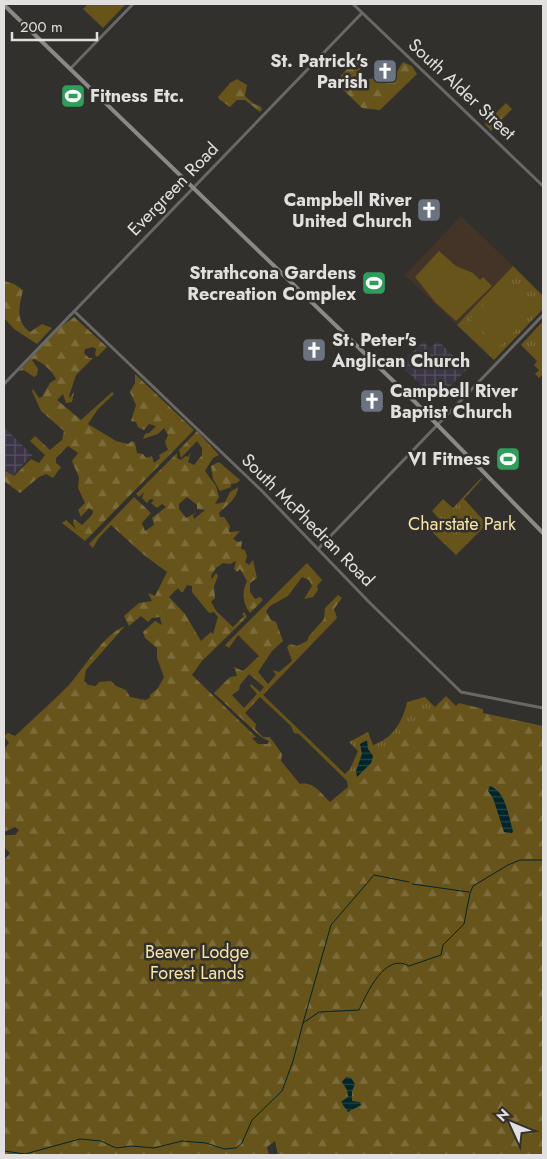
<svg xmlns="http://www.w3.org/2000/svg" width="547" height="1159" font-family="Jost,sans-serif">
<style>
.industrial{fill:url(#industrial-grid)}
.education{fill:#433427}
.forest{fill:url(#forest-firs);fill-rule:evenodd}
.park{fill:url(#park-tufts)}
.pitch{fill:#67541a}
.water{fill:url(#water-rules)}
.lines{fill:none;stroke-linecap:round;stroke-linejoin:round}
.stream{stroke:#00252a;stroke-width:1}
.tertiary{stroke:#6a6867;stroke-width:3}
.secondary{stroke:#8b8886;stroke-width:4}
.labels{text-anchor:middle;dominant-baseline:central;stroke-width:5;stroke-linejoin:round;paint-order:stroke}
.poi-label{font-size:18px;font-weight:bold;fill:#e1e0de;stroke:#31302c;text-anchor:end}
.street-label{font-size:18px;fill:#e1e0de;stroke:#31302c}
.park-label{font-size:18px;fill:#f9e3a6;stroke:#31302c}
</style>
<defs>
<pattern id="industrial-grid" width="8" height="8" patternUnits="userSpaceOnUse" patternTransform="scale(1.25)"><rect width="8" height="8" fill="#3a3445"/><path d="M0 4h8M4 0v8" fill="none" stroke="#56515f"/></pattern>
<pattern id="forest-firs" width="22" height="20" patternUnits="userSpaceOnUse" patternTransform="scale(1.25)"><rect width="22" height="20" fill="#67541a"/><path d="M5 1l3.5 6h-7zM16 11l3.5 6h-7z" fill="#7c6c3b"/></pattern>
<pattern id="park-tufts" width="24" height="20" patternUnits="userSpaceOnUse" patternTransform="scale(1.25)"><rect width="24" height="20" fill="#67541a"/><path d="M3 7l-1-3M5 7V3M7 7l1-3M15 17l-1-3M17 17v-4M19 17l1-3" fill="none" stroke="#7c6c3b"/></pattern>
<pattern id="water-rules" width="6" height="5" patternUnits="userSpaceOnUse" patternTransform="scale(1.25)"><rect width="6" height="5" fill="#00252a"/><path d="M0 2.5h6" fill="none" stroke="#254448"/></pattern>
</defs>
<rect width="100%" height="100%" fill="#31302c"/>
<path class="industrial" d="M438,341L467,369L437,400L400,365L423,342L430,348Z
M4,423L5,428L32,455L13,475L4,469Z"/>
<path class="education" d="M461,216L513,266L457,325L405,275Z"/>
<path class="forest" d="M357,58L362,67L358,72L362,80L377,78L384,83C397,79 396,71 403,62L412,66L417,74L380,110L362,108L335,82Z
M237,79L247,85L245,96L254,104L260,106L262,109L260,112L245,100H237L230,107L219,99L218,97L230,83Z
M4,281L14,284L23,290C19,307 15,321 30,332L42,324L52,328L37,344L14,329L4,318Z
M74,317L107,347L97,357L95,355L96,349L93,347L85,349L84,353L89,358H93L76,375L69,396L70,398L74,392L72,402L66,403L63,394L57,400L81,420L112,392L114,394L98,409L88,424L116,441L128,444L132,441L135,443L137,453L143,454L146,458L152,456L154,463L160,458L159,455L168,450L165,442L168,435L164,428L158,434L143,439L145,434L149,433L156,426L149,424L144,430L138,427L136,422L131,421L136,405L130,392L135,383V374L194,430L85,541L62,523L66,520L76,529L73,523L74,519L82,525L92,515L93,511L89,508L81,517L78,510L85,503L78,488L79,477L72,461L78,453L68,446L56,458V463L61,467L53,478L46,474L39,477L20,493L4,481V470L14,476L31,459L39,463L45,455L30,441L35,436L50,450L62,440L64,431L41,411L32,391L33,389L39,398L42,397L50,383L56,379C52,370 43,363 34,359L32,360L38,369L37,375L34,377L24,370L19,371L59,328Z
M197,431L219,455L213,458L205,471L216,486L219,497L215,504L225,502L230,492L238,487C238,498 226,506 219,513L220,517H224L230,526L229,532L240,531L233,539L238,542L242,541L241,549L245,550L247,557L245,562L249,565L253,560L257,578L250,583V592L255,599L260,597L263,600L250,613C242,603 242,591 247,581L240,569L237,572L234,569L236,561L230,564L223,563L216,568L211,576L212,579L216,573L218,576L214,586L215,598L211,602L217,612L233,627L244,616L242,614L244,612L247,617L202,661L192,675L256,737L252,738L258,744H268L269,741L261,737L214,693L230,677L237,676L234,667L243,671L259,656L238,635L229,648L225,645L307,563L322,580L317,586L318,590L313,597L304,599L312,586L309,580L302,577L288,596L270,606L266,611L271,620L276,622L283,641L272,651L258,672L268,684L276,675L273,670L279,672L292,661L287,647L290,644L297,646L307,641L309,636L324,619L325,608L338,595L342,598L334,609L337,618L263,695L345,774L373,748L395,734L408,704L430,703L435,707L446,696L456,706L459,703L483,709V713L543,726V1155H278L275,1141L267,1147L269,1155H4V860L10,853L4,847V835H15L19,830L15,827L4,832V749L9,743L4,736L8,733L15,736C33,719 52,702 69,685C83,669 105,633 125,626L86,670L84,681L88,685L96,686L99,682L111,681L116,686L126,690L130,697L145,700L150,698V695L158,688L164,677L157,658V648L145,638L143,632L155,621L162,625L160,617L152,618L148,622L141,616L129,626L124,616L139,603L152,601L148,593L155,596L167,572L144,555L111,525L98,539L93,548L89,544L134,497L151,513L142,523L145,531L154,525L152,518L166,507L162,504L157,508L151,503L154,500L150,499L147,503L142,498L144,492L139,497L136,494L177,453V458L181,460L186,456L188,457L191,452L188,462L194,465L202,455V448L197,441L181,458L179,450ZM187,497L197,505V509L205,510L194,519L193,515L197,512L186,518L179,509V504ZM187,585L192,586V592L209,613L214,612L218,617L213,634L211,632L201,641L185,614L169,597L178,588L181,592H183ZM249,674L264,687L260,692L251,684L250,686L257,694L244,708L232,695L239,690L240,685ZM260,697L291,726L294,733L299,734L347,781L348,787L330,802C321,794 314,781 300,784L281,761L282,754L270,737H263L255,729L256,724L245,713Z
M219,462L240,480L237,483L231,484V487L220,491L213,479L211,466Z"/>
<path class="park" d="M506,103L512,109L491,131L485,124Z
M513,266L543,296V309L494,360L457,325Z
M543,321V374L539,378L535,374L539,370L534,365L537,361L521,345Z
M481,478L482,479L464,499L487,524L456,555L432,532L442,522L432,511L443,499L453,508Z
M425,697L435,707L357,786L347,776L358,751L349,742L368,732L373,745C392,739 403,722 407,702Z"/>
<path class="pitch" d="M88,4H126L103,28L83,9Z
M439,251L456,266L473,273L480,280L483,277L492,286L456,321L435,302L415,277Z
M508,281L537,308L499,347L470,319Z"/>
<path class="water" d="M367,740L368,749L373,756L371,763L357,777L356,771L362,754L360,744Z
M490,786C506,792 508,815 513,831L512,833L504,832L493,798L488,791Z
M346,1077L351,1078L355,1084L352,1091V1101L360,1102L361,1105L348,1112L341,1102L348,1097L347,1090L342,1082Z"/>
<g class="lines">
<path class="stream" d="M412,884L469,892
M303,1023L331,925L374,875L409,882
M4,1151L25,1154L80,1139L101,1141L116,1148L132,1146L154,1148L182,1141L206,1143L224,1149L236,1148L242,1143L252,1120L282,1091L293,1061L303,1023L319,1012L359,1010C367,993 385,952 409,966L441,955L443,945L464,924L470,893L473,886L508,865L520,860H543"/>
<path class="tertiary" d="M353,4L543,186
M70,69L133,4
M74,311L261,490L369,602L461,692L543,708
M4,384L362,13
M319,548L543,315"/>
<path class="secondary" d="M4,5L415,402L543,533"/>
</g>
<defs>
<symbol id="church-square" viewBox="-11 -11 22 22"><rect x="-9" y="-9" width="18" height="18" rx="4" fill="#6b7280" stroke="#31302c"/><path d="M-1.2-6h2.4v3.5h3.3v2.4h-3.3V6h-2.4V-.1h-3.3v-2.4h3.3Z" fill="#fff"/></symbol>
<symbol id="stadium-square" viewBox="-11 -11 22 22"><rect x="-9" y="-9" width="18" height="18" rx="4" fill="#2e9e5b" stroke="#31302c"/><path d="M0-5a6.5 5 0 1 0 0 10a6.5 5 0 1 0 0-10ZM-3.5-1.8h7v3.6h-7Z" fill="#fff"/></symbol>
</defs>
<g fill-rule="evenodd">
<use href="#church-square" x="371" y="57" width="28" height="28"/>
<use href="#stadium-square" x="59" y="82" width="28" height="28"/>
<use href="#church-square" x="415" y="196" width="28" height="28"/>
<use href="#stadium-square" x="360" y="269" width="28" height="28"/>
<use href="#church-square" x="300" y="336" width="28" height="28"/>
<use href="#church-square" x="358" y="387" width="28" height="28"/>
<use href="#stadium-square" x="494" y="445" width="28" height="28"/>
</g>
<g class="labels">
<g class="poi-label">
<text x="368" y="61">St. Patrick's<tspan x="368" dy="21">Parish</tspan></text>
<text x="90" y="96" text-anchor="start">Fitness Etc.</text>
<text x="412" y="200">Campbell River<tspan x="412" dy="21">United Church</tspan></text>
<text x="356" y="273">Strathcona Gardens<tspan x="356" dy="21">Recreation Complex</tspan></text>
<text x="332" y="340" text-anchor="start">St. Peter's<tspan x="332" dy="21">Anglican Church</tspan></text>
<text x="390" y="391" text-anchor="start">Campbell River<tspan x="390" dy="21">Baptist Church</tspan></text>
<text x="490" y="459">VI Fitness</text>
</g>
<g class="street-label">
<text transform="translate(462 89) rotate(43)">South Alder Street</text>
<text transform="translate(173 189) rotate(-46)">Evergreen Road</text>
<text transform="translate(308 520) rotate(45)">South McPhedran Road</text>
</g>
<g class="park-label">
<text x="462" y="524">Charstate Park</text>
<text x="197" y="952">Beaver Lodge<tspan x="197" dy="21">Forest Lands</tspan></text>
</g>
</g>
<rect width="547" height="1159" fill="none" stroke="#e1e0de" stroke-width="10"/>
<g transform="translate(512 1124) rotate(314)" stroke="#31302c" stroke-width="4" paint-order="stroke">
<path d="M0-4L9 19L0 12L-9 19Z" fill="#e1e0de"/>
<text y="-8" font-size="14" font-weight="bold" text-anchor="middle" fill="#e1e0de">N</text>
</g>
<path d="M12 32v8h85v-8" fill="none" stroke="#e1e0de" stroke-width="2.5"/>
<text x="20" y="32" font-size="15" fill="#e1e0de" stroke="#31302c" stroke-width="4" paint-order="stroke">200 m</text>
</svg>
